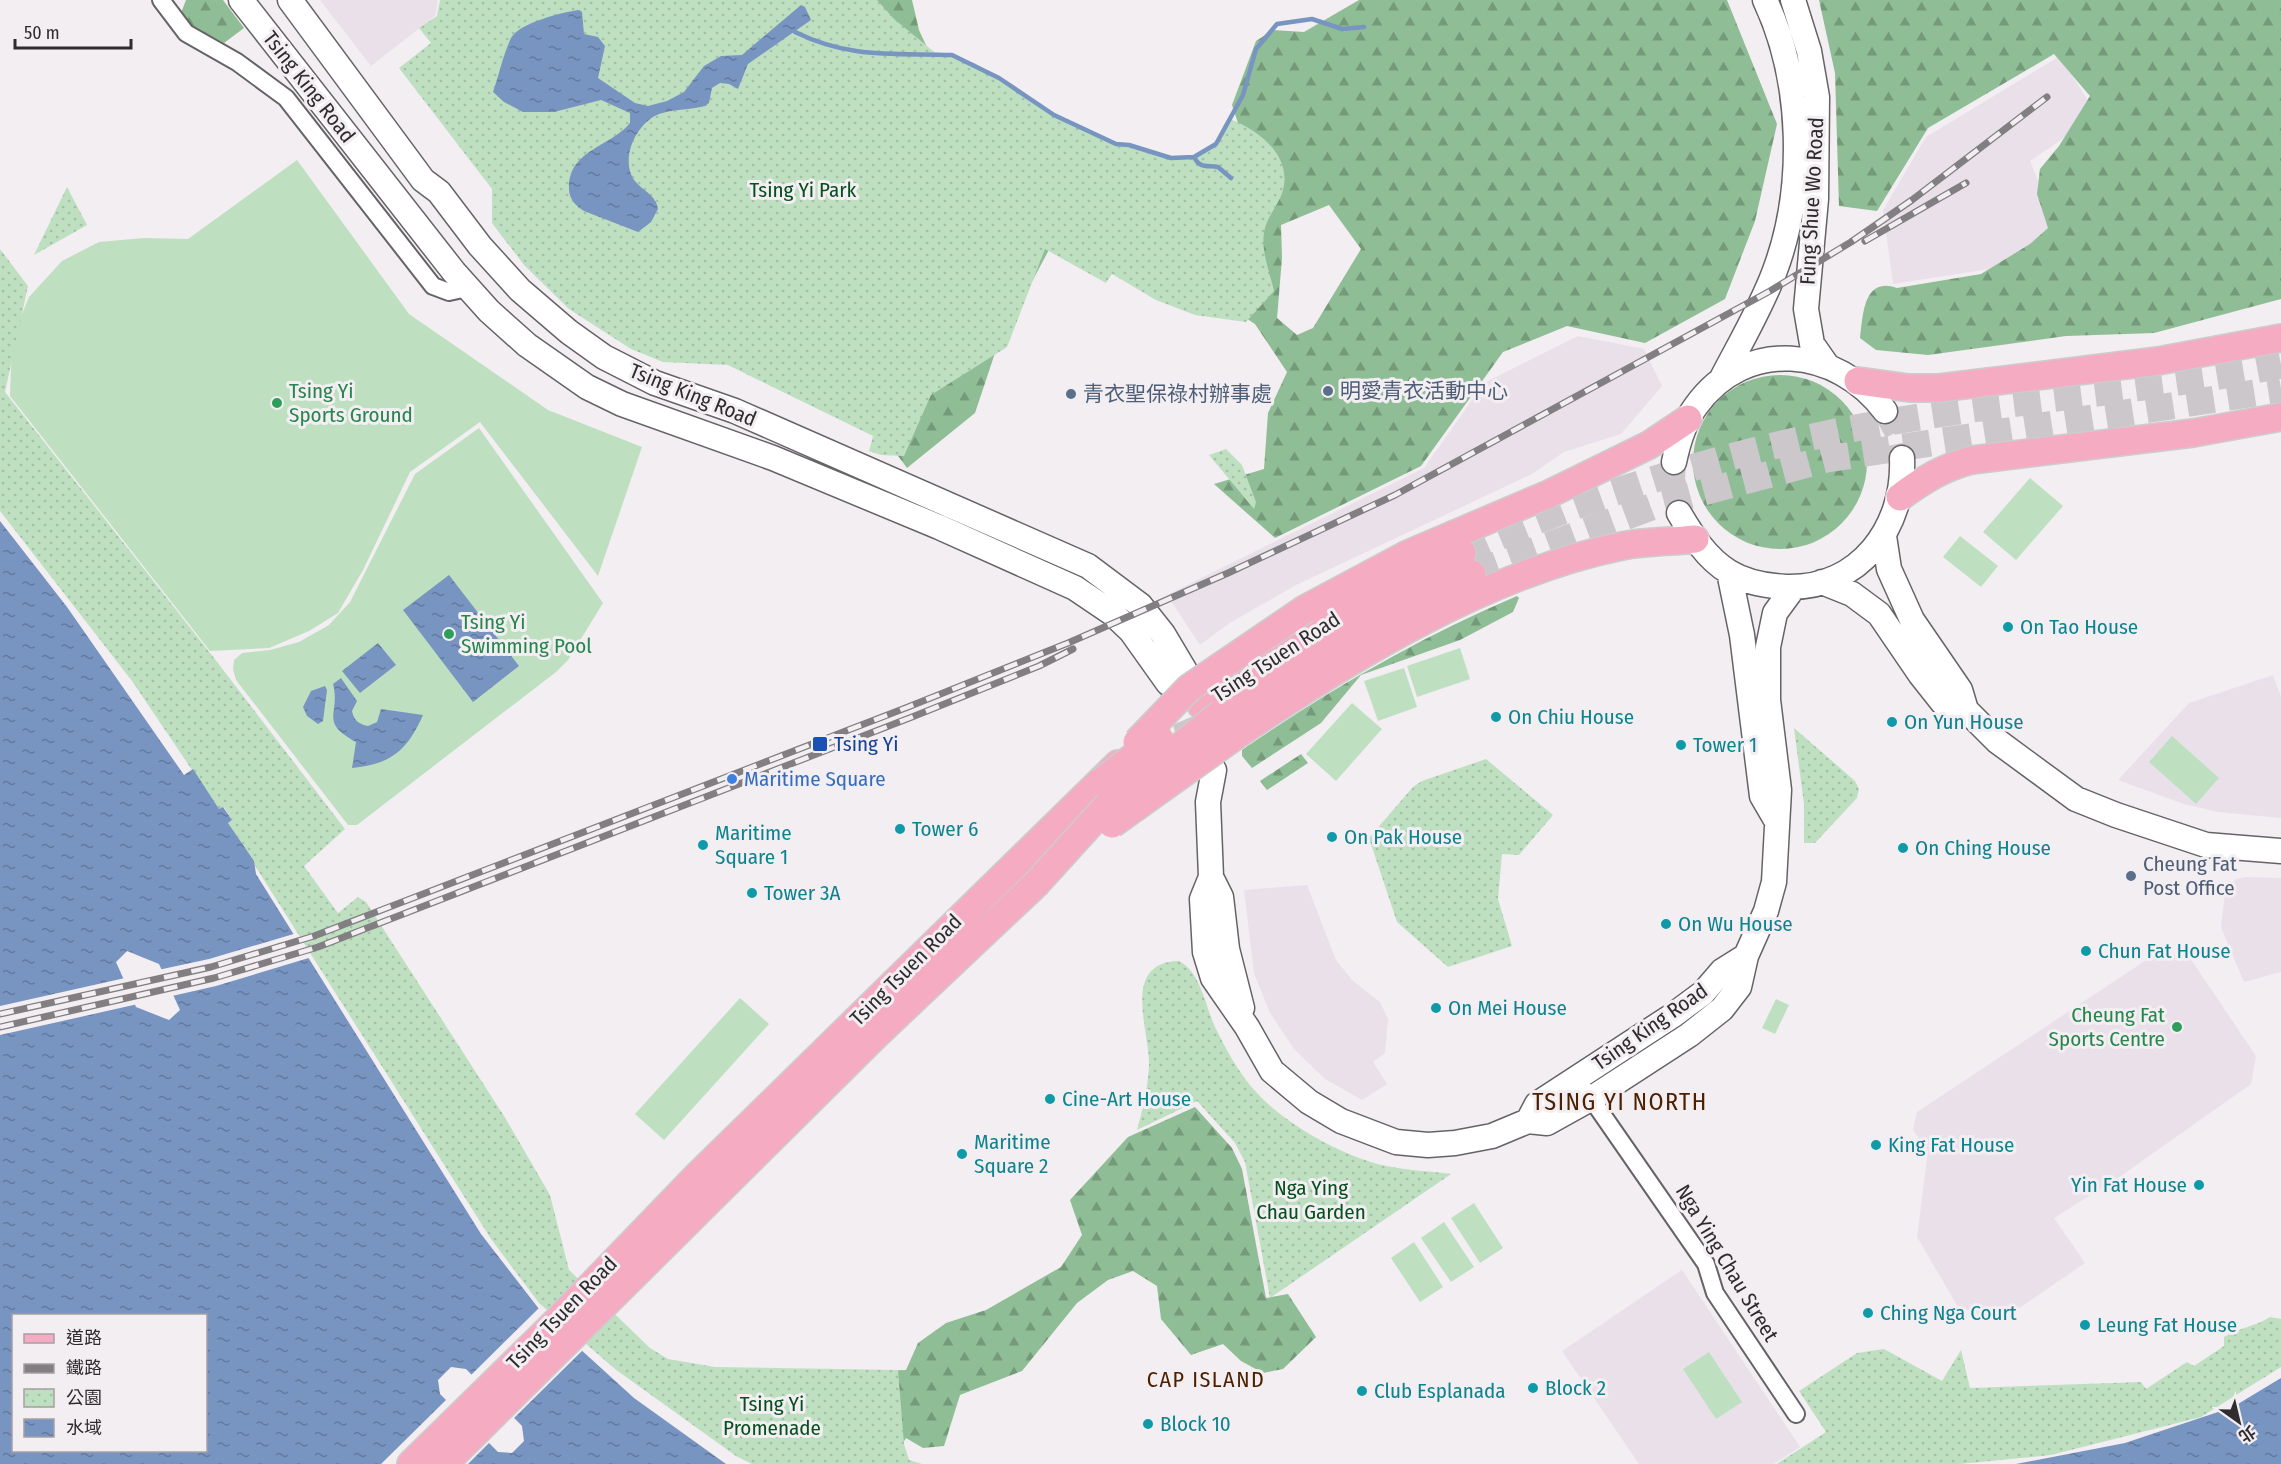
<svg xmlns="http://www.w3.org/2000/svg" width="2281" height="1464" font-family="'Fira Sans Condensed','Noto Sans TC',sans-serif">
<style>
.built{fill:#eae0ea}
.grass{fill:#bee0c1}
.forest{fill:url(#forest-firs);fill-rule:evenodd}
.park{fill:url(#park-dots)}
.water{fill:url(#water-ripples);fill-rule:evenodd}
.pier{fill:#f2eef2}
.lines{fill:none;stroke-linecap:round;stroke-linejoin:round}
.stream{stroke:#7894c1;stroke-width:4.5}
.secondary-tunnel{stroke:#cbc7cb;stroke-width:24;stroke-dasharray:24 12;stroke-linecap:butt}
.primary-tunnel{stroke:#cbc7cb;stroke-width:27;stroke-dasharray:27 14;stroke-linecap:butt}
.street-casing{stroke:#666367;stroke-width:20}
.secondary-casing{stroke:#666367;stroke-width:27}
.primary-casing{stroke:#cdcccd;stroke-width:30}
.street{stroke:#fff;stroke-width:16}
.secondary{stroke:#fff;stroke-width:24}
.primary{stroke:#f5acc3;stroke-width:27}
.rail-casing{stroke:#817f81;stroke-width:7}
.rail{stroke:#f2eef2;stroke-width:4.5;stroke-dasharray:14;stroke-linecap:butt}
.primary-bridge-casing{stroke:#cdcccd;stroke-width:30;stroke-linecap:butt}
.primary-bridge{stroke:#f5acc3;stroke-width:27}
.service-dot{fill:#5c6f8a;stroke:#f2eef2;stroke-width:2}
.leisure-dot{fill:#2e9e5b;stroke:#f2eef2;stroke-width:2}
.culture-dot{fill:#0f9aa8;stroke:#f2eef2;stroke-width:2}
.transit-dot{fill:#1a4fb4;stroke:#f2eef2;stroke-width:2}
.shop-dot{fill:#3f7fe0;stroke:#f2eef2;stroke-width:2}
.labels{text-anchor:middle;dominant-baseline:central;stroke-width:6;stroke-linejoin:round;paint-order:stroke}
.street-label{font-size:21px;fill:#2e2c2e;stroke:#f2eef2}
.park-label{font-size:21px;fill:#064f1e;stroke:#f2eef2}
.leisure-label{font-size:21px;fill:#27864d;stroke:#f2eef2;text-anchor:start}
.service-label{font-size:21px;fill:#4e5e75;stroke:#f2eef2;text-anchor:start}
.culture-label{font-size:21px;fill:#0d838f;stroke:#f2eef2;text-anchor:start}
.transit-label{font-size:21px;fill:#164399;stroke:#f2eef2;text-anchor:start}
.shop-label{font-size:21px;fill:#366cbe;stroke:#f2eef2;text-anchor:start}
.neighbourhood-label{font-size:22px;letter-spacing:1.5px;fill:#4d2000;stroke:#f2eef2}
.quarter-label{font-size:24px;letter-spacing:1.5px;fill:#4d2000;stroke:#f2eef2}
</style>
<defs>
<pattern id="forest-firs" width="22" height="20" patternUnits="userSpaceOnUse" patternTransform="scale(1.5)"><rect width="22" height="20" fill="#8fbd95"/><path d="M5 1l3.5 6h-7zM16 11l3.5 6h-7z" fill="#759a7a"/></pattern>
<pattern id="park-dots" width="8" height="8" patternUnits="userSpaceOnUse" patternTransform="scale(1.5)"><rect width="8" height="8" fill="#bee0c1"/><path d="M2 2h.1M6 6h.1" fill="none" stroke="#a4c0a6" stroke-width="1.8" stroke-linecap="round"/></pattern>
<pattern id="water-ripples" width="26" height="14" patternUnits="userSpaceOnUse" patternTransform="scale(1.5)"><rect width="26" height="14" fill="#7894c1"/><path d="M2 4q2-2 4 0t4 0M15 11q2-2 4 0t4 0" fill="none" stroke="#63799d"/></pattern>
</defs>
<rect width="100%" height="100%" fill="#f2eef2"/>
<path class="built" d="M320,0H438L435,16L371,66Z
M2060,56L2097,115L2030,161L2059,231L1989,269L1893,284L1883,210L1926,137Z
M1578,336L1644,349L1662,386L1621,434L1564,452L1532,474L1296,585L1228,624L1200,645L1167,595L1424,468L1484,383Z
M2273,675L2281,697V818L2218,812L2184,804L2118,780L2189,703Z
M2246,877L2281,878V972L2244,982L2221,927L2225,894L2236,879Z
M1307,885L1336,960L1353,981L1380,1002L1388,1019L1385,1053L1373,1062L1387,1084L1362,1100L1325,1079L1294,1049L1270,1013L1254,973L1244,890Z
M2160,951L2190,958L2256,1056L2251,1084L2118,1178L2054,1218L2085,1263L2000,1321L1958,1307L1917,1237L1928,1151L1913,1130L1917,1112Z
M1682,1270L1800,1447L1774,1464H1639L1562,1351Z"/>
<path class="grass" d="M297,160L409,314L548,410L642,447L598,576L480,422L410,472L363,570L338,613L309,631L269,648L210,651L10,396L12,338L29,297L62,261L99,242L144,238L188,239Z
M479,428L603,603L568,660L556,672L357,825H348L236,680L233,669L234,660L242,653L270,650L299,642L329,625L350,602L415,474Z
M2030,478L2063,506L2016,560L1983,532Z
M1960,536L1998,566L1981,587L1943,557Z
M1460,648L1470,679L1417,697L1407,666Z
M1404,668L1417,707L1378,721L1364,681Z
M1352,703L1382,729L1336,781L1306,754Z
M2172,736L2219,778L2196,804L2149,762Z
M740,998L769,1024L664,1140L635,1114Z
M1776,999L1789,1005L1775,1034L1762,1028Z
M1474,1203L1503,1248L1480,1263L1451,1218Z
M1444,1222L1474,1267L1451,1282L1421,1238Z
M1414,1242L1443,1287L1420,1302L1391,1258Z
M1709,1352L1742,1402L1716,1419L1683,1369Z"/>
<path class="forest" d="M186,0H223L244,28L224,43L189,24L181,13Z
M810,0H912L919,30L932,58L1038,120L1189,172L1239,126L1232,105L1256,41L1273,30L1304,32L1359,0H1727L1777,124L1755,221L1725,299L1645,343L1567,326L1503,352L1421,466L1275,538L1214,484L1264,469L1268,413L1287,372L1255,324L1238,313L1051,246L997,347L975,413L907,468L890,445ZM1329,205L1361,249L1313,328L1297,335L1277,318L1282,258L1281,225Z
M1819,0H2281V299L2154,333L2066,336L1928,355L1876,350L1860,338C1863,316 1863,276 1897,288L1981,274L2030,244L2048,228L2037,194L2040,169L2059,146L2090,96L2054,54L1928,128L1877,211L1839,206L1835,73Z
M1693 462a87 87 0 1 1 174 0a87 87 0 1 1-174 0Z
M1517,596L1519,598L1513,612L1460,640L1361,675L1321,723L1252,768L1242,756V750C1329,690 1420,637 1517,596Z
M1301,754L1308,763L1267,790L1260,781Z
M1195,1107L1232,1148L1242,1169L1266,1298L1288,1294L1316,1337L1283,1369L1263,1373L1241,1361L1223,1344L1191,1355L1161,1319L1157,1286L1133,1271L1108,1280L1077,1303L1022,1371L960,1395L944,1446L923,1448L906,1438L890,1464L809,1373L906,1370L918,1343L946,1323L986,1310L1061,1267L1082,1235L1070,1200L1128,1137Z"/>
<path class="park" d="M440,0H877L894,19L938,55H952L976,64L1053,115L1116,144L1129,145L1171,158L1194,157L1216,144L1230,119C1258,130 1292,155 1283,190C1279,205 1267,216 1264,232C1261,252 1270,273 1274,291L1246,322L1195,315L1156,300L1112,274L1106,283L1045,249L1007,347L931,395L904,456L881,455L869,451L873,436L728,365L663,362L631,349L569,309L524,265L492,223V189L399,68L431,43L419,28L437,16Z
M67,187L87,225L34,255Z
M0,249L28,286L5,392L214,658L345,829L304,866L338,913L358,897L366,902L504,1116L550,1195L569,1270L650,1348L668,1359L715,1367L898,1370L904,1444L909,1460L922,1464H752L736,1456L615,1369L539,1303L491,1239L228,823L232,820L224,807L219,810L132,681L0,511Z
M1226,449L1242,465L1256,502L1254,509L1209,455Z
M1794,728L1855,781L1859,789L1857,798L1815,843H1804V804Z
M1486,759L1553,815L1519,855L1502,854L1498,899L1512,946L1448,967L1397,922L1369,838L1413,787L1422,781Z
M1179,961C1201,973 1205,1005 1215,1027C1227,1051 1239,1074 1257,1093C1286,1125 1349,1160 1392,1167C1411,1171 1432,1171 1451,1174L1270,1298L1245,1162L1235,1143L1197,1101L1137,1130C1143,1109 1148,1088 1149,1065C1150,1032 1120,962 1179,961Z
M2270,1317L2281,1319V1367L2201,1417L2051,1455L1960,1464H1777L1826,1432L1799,1391L1857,1353L1884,1349L1942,1381L1961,1350L1970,1388L2141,1382L2146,1389L2187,1362L2194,1366L2224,1346V1337C2240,1327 2255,1327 2270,1317Z"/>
<path class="water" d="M801,5L805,7L811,20L748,64L738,89L729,84L720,83L712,88L709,103L705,106C690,110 673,109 659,114C636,123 619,160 635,181C643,191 656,195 658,209L651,222L638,232L584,211C576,206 569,199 569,189C568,150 609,148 630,123V113L601,100L554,112H523L504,102L493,92C499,75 503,55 511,38C519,23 563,12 579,10L582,12L584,34L598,37L605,46L598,78L635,103L648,106L667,101L684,92L704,66L721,56L742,55Z
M0,521L67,607L184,775L193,769L219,809L223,807L232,820L228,823L254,861L256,874L481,1234L546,1318L634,1398L726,1464H0ZM127,951L159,964L180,1010L169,1020L136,1007L116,962ZM14,1316H206V1450H14ZM451,1367L466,1369L522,1426L524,1441L512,1453L498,1452L440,1394L438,1380Z
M449,575L519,666L473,702L403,610Z
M378,643L396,665L360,693L342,671Z
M341,678L357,701L352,711C354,720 358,724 368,726L377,722L381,709L423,715C407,751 391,764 352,768L356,742C318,721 341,714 333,684Z
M325,686L327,690L323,721L318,724L307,716L303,707L311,691Z
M2281,1378V1464H2016L2125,1443L2233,1407Z"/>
<path class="pier" d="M297,933L312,957L216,986L172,996L158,970L209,959Z
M125,978L138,1004L0,1035V1006Z
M540,1307L584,1349L512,1420L469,1377Z
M448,1398L491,1441L468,1464H381Z"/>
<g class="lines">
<path class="stream" d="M795,32C850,59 893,53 952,55L999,78L1054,115L1116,144L1129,145L1171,158L1194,157C1200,169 1207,165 1218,167L1231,178
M1194,157L1216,144L1243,95L1256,49L1277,24L1312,19L1342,29L1364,27"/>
<path class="secondary-tunnel" d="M1885,411L1897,433L1902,458
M1674,462L1673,478L1679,513
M1170,687L1185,723L1194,756"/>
<path class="primary-tunnel" d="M1462,553C1601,489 1761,442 1913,418C2035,398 2159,389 2281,365
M1472,574L1662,503L1827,459L2281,389"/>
<defs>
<path id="street" d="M161,0L186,33L237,62L286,98L433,286L449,292L467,288
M1586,1091L1706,1264L1715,1293L1796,1414"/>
<path id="secondary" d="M241,0L454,272L489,311L527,345L587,387L622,404L773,458L939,527L1075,588L1112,613L1131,631L1168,683
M290,0L423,180L439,192L480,246L520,290L569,332L604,357L655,383L735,411L1088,566L1140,605L1163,634L1185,671
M1793,0L1809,51L1817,97L1816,199L1806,309L1812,344L1826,364
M1721,380C1739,345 1760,310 1774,273C1806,189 1803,81 1765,0
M1674,462C1678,443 1684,422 1696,406C1746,337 1837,347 1885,411
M1679,513C1692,535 1706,558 1729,572C1745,582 1767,586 1786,587C1860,589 1905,527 1902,458
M1884,536L1889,569L1912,620L1960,690L1966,710L1997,741L2076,799L2116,815L2206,845L2281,851
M1729,572L1742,635L1762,796L1776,820
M1822,582L1852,594L1879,614L1920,674L1943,703L1966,710
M1214,770L1208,802L1211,877L1202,899L1205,952L1213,978L1247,1027L1272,1071L1309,1102L1341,1121L1396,1142L1428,1145L1455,1143L1492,1136L1528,1121L1547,1123L1592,1098L1689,1035L1722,1009L1739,987L1746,956L1766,911L1774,882L1779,790L1768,700V647L1775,613L1794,587
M1211,877L1221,897L1227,949L1242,1008
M1528,1121L1537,1104L1672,1016L1703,993L1722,971L1746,956"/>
<path id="primary" d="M1858,381L1909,388H1939L2158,361L2281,338
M1900,497C1923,480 1944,467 1972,460L2193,433L2281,417
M1305,609L1408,554L1549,494L1649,445L1688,419
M1201,705C1281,646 1370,591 1462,553
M1221,713L1358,628L1472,574
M1238,734C1350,658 1488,573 1622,546C1646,541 1671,542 1695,539
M411,1464L557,1321L698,1175L1118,764
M444,1464L876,1035L1036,884"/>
</defs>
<use href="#street" class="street-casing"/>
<use href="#secondary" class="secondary-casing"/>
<use href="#primary" class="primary-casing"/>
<use href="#street" class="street"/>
<use href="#secondary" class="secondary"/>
<use href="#primary" class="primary"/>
<defs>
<path id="rail" d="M1865,241L1966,183
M0,1014L211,967L314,936L908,707L1068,643L1228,573L1395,495L1770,291L1851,242L1912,200L2047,97
M0,1027L214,978L318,947L912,717L1039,666L1073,649"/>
</defs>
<use href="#rail" class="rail-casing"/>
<use href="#rail" class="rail"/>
<defs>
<path id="primary-bridge" d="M1137,742L1189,688L1305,609
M1101,782L1159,737
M1112,824L1238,734
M1036,884L1105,808L1221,713"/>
</defs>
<use href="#primary-bridge" class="primary-bridge-casing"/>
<use href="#primary-bridge" class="primary-bridge"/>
</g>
<g class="service-dot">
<circle cx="1328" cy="391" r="6"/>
<circle cx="1071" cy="394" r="6"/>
<circle cx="2131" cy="876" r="6"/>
</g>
<g class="leisure-dot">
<circle cx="277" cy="403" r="6"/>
<circle cx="449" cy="634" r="6"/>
<circle cx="2177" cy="1027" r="6"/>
</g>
<g class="culture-dot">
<circle cx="2008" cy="627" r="6"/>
<circle cx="1496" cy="717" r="6"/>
<circle cx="1892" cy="722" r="6"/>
<circle cx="1681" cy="745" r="6"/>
<circle cx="900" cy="829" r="6"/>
<circle cx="1332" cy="837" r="6"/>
<circle cx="703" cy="845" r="6"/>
<circle cx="1903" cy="848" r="6"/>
<circle cx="752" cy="893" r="6"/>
<circle cx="1666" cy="924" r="6"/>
<circle cx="2086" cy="951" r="6"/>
<circle cx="1436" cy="1008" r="6"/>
<circle cx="1050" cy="1099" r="6"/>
<circle cx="1876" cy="1145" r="6"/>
<circle cx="962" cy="1154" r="6"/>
<circle cx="2199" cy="1185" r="6"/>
<circle cx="1868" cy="1313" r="6"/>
<circle cx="2085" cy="1325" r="6"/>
<circle cx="1533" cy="1388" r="6"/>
<circle cx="1362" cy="1391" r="6"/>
<circle cx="1148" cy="1424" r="6"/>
</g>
<rect class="transit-dot" x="812" y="736" width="16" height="16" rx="3"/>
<circle class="shop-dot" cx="732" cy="779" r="6"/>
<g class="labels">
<g class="street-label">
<text transform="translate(309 87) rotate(52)">Tsing King Road</text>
<text transform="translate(1812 201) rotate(-87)">Fung Shue Wo Road</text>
<text transform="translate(693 395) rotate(22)">Tsing King Road</text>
<text transform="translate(1276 657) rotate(-33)">Tsing Tsuen Road</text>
<text transform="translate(906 970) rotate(-45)">Tsing Tsuen Road</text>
<text transform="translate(1650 1027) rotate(-35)">Tsing King Road</text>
<text transform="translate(1727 1263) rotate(59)">Nga Ying Chau Street</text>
<text transform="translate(562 1313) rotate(-46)">Tsing Tsuen Road</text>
</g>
<g class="park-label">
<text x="803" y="190">Tsing Yi Park</text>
<text x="1311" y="1188">Nga Ying<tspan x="1311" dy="24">Chau Garden</tspan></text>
<text x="772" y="1404">Tsing Yi<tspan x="772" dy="24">Promenade</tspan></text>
</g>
<g class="leisure-label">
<text x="289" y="391">Tsing Yi<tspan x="289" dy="24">Sports Ground</tspan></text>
<text x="461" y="622">Tsing Yi<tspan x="461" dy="24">Swimming Pool</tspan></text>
<text x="2165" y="1015" text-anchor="end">Cheung Fat<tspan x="2165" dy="24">Sports Centre</tspan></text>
</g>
<g class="service-label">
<text x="1340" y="391">明愛青衣活動中心</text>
<text x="1083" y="394">青衣聖保祿村辦事處</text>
<text x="2143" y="864">Cheung Fat<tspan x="2143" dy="24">Post Office</tspan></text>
</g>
<g class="culture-label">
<text x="2020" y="627">On Tao House</text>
<text x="1508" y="717">On Chiu House</text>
<text x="1904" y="722">On Yun House</text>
<text x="1693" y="745">Tower 1</text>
<text x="912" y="829">Tower 6</text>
<text x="715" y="833">Maritime<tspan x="715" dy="24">Square 1</tspan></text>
<text x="1344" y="837">On Pak House</text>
<text x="1915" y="848">On Ching House</text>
<text x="764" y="893">Tower 3A</text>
<text x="1678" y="924">On Wu House</text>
<text x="2098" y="951">Chun Fat House</text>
<text x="1448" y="1008">On Mei House</text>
<text x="1062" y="1099">Cine-Art House</text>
<text x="974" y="1142">Maritime<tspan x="974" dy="24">Square 2</tspan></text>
<text x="1888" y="1145">King Fat House</text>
<text x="2187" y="1185" text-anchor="end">Yin Fat House</text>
<text x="1880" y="1313">Ching Nga Court</text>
<text x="2097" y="1325">Leung Fat House</text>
<text x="1545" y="1388">Block 2</text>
<text x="1374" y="1391">Club Esplanada</text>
<text x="1160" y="1424">Block 10</text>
</g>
<g class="transit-label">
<text x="834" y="744">Tsing Yi</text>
</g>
<g class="shop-label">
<text x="744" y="779">Maritime Square</text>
</g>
<g class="neighbourhood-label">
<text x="1206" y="1379">CAP ISLAND</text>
</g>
<g class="quarter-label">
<text x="1620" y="1102">TSING YI NORTH</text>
</g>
</g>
<rect x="12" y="1314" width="195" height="138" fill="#f2eef2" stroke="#a4a0a4" stroke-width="1.5"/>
<rect x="24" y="1334" width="30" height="9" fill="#f5acc3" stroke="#a4a0a4" stroke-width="1.5"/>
<text x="66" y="1344" font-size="18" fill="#2e2c2e">道路</text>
<rect x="24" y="1364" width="30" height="9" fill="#817f81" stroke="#a4a0a4" stroke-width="1.5"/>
<text x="66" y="1374" font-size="18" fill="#2e2c2e">鐵路</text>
<rect x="24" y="1389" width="30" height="18" fill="url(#park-dots)" stroke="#a4a0a4" stroke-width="1.5"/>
<text x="66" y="1404" font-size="18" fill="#2e2c2e">公園</text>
<rect x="24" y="1419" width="30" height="18" fill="url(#water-ripples)" stroke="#a4a0a4" stroke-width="1.5"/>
<text x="66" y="1434" font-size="18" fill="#2e2c2e">水域</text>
<g transform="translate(2239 1422) rotate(146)" stroke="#f2eef2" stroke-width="4.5" paint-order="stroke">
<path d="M0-4.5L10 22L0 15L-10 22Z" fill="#2e2c2e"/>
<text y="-9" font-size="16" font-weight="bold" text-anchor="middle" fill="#2e2c2e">北</text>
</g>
<path d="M15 39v9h116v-9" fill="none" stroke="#2e2c2e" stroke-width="3"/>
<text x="24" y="39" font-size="18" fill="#2e2c2e" stroke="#f2eef2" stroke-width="4.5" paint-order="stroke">50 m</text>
</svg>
